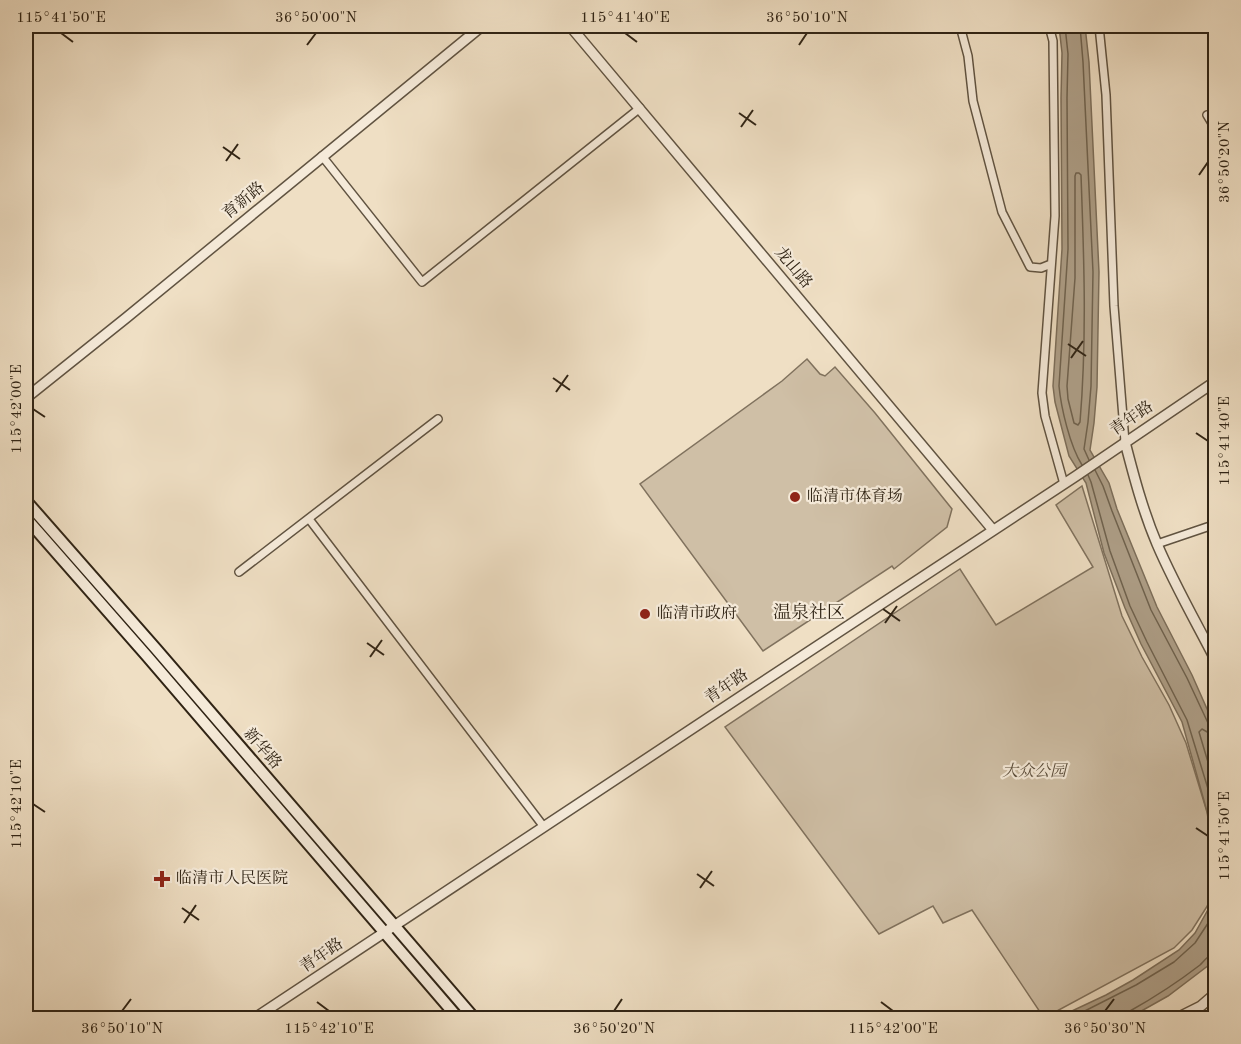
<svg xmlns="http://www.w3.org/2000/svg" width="1241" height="1044" font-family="'Old Standard TT','Noto Serif SC',serif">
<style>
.green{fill:#cfbfa6;stroke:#80725e;stroke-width:1.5}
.water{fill:#ae9f88;stroke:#7c6e5a;stroke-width:1.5}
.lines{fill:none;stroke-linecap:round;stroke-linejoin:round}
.shore{stroke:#6f624e;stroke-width:1.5}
.minor-casing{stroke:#605341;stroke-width:10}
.tertiary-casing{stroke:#605341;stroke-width:12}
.secondary-casing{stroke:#302415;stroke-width:14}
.minor{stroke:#f5ead9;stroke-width:7}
.tertiary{stroke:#f5ead9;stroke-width:9}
.secondary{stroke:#f5ead9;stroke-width:10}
.ticks{fill:none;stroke:#302415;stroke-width:2}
.poi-dot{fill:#8f2418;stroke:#f5ead9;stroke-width:2}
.labels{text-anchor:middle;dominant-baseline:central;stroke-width:4.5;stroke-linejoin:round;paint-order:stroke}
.street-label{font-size:16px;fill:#302415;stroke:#f5ead9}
.poi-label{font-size:16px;fill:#302415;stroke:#f5ead9;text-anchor:start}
.park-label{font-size:16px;font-style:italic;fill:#584b39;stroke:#f5ead9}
.neighbourhood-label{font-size:18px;fill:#302415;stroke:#f5ead9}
.neatline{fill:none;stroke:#302415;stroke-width:2}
.ticks-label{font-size:15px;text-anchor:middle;fill:#302415}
</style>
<rect width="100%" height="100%" fill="#efdfc4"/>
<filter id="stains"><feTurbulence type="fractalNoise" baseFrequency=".00333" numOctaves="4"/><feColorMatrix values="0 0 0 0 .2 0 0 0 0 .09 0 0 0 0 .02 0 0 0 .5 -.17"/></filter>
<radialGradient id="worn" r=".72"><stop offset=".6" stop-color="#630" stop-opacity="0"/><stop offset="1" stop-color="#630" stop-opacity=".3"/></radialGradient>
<path class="green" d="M807,359L820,374L825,376L835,367L875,413L952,509L947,527L894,569L892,566L763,651L640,484L782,381Z
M1082,486L1122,616L1142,657L1169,705L1186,743L1207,812L1215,863V877L1212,897L1206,908L1192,930L1174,948L1044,1018L972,910L943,923L933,906L879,934L725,727L960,569L996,625L1093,567L1056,505Z"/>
<path class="water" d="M1059,26H1085L1089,62L1099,272L1097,387L1094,423L1090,450L1109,483L1117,509L1157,607L1192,675L1215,727V840L1182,722L1141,644L1125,608L1104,553L1086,483L1069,456L1055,402L1053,386L1062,249L1061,98L1062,53Z
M1215,897V958L1209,965L1168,996L1129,1018H1057L1106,995L1133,980L1179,950L1195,933Z"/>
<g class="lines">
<path class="shore" d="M1065,26L1068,54L1067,98L1068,249L1059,386C1061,408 1070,446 1082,465
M1080,26L1083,62L1093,272L1091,386L1088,422L1084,449L1089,460
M1076,173H1079L1081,175C1084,258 1087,339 1080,422L1078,425L1074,423L1068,399L1067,386L1075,278V176Z
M1095,470L1103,486L1112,511L1151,610L1187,678L1208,723L1211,726H1216
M1088,475L1091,482L1110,551L1130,606L1147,642L1187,720L1216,815
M1216,734L1209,733L1202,729L1199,732L1216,789
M1071,1018L1136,985L1174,962L1195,943L1216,911
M1127,1018L1128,1015L1130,1011C1155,997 1178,982 1200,965C1205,960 1208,955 1216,954"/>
<defs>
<path id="minor" d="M960,26L968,56L973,101L1002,212L1030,267L1041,268L1051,264
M1049,26L1053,41L1055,216L1042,393L1045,416L1064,484
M1099,26L1106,95L1114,306L1125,442
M1207,115L1216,130
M322,156L422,282L640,108
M309,519L544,827
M1157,544L1216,524
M239,572L438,419"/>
<path id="tertiary" d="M570,26L993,530
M26,398L126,318L482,26
M1125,442C1134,477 1143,511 1157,544C1174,584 1196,622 1216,661
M255,1018L752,689L1076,476L1216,381
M1177,1018L1201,1006L1216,993"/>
<path id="secondary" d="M26,501L156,649L474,1018
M26,518L147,656L458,1018"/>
</defs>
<use href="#minor" class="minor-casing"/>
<use href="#tertiary" class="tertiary-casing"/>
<use href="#secondary" class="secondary-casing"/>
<use href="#minor" class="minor"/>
<use href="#tertiary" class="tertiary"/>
<use href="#secondary" class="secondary"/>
</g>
<path class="ticks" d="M61,33L73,42M625,33L637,42M307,45L316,33M799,45L807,33M739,113L756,125M741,127L753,110M223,147L240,159M226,161L238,144M1199,175L1208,162M1068,344L1086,356M1071,358L1083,341M553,378L570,390M556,392L568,375M33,409L45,417M1196,433L1208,441M883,609L900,621M885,623L897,606M367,643L384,655M370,657L382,640M33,804L45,812M1196,828L1208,836M697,874L714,886M700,888L712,871M182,908L199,920M184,923L196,905M317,1002L329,1011M881,1002L893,1011M122,1011L131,999M614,1011L622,999M1105,1011L1114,999"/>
<g class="poi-dot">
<circle cx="795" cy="497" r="6"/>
<circle cx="645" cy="614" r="6"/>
<path d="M159 870h6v6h6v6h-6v6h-6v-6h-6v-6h6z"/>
</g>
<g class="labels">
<g class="street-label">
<text transform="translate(244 201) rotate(-39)">育新路</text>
<text transform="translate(793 268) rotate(50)">龙山路</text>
<text transform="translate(1132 419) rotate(-34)">青年路</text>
<text transform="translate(727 687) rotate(-34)">青年路</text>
<text transform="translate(262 749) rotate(49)">新华路</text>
<text transform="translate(322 956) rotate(-34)">青年路</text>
</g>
<g class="poi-label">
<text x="807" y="497">临清市体育场</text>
<text x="657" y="614">临清市政府</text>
<text x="176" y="879">临清市人民医院</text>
</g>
<g class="park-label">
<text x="1034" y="772">大众公园</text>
</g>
<g class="neighbourhood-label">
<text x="809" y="613">温泉社区</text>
</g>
</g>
<rect width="1241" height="1044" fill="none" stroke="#efdfc4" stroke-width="66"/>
<rect x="33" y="33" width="1175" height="978" class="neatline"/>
<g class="ticks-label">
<text x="61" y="22">115°41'50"E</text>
<text x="316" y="22">36°50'00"N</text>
<text x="625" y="22">115°41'40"E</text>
<text x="807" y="22">36°50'10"N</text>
<text transform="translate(1224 162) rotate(-90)" y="5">36°50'20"N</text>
<text transform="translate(16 409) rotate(-90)" y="5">115°42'00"E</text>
<text transform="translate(1224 441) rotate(-90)" y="5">115°41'40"E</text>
<text transform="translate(16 804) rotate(-90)" y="5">115°42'10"E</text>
<text transform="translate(1224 836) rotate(-90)" y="5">115°41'50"E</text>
<text x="122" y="1033">36°50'10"N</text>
<text x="329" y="1033">115°42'10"E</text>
<text x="614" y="1033">36°50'20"N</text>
<text x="893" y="1033">115°42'00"E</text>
<text x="1105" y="1033">36°50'30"N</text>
</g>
<rect width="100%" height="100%" filter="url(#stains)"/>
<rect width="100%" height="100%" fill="url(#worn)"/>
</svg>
